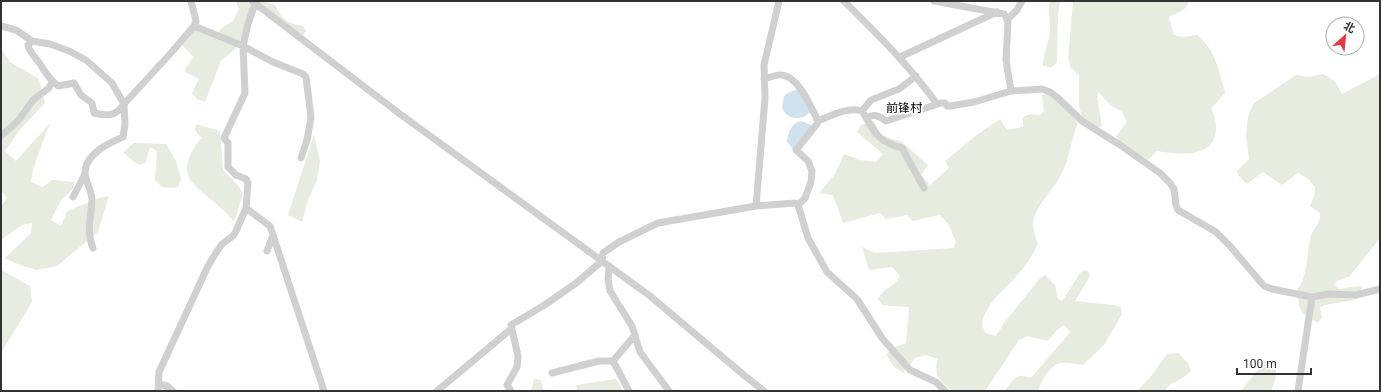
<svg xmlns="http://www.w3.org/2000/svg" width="1381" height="392" font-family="Roboto,'Noto Sans SC',sans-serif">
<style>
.green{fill:#e6ecdf}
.water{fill:#cfe2ee}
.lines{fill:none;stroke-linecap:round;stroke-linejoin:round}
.minor{stroke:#d0d0d0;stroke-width:7}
.labels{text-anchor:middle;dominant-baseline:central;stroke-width:4;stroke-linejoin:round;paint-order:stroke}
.quarter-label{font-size:12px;fill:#000;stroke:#fff}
</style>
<rect width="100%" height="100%" fill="#fff"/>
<path class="green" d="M236,1H246L251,5L245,31L236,48L221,61L205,102L197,99L192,93L199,79L185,72L186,68L193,57L181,44L196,29L214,36L223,27L233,21L239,9Z
M256,1H263L275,5C282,19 287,23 303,26L306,31L303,36Z
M1050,1H1060L1058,15L1057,62L1052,67L1043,66C1043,53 1050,42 1050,29C1050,18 1048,13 1050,1Z
M1073,1H1189C1187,11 1176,13 1169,17L1174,35L1183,37L1197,35C1215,49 1219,71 1225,92L1219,100L1211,108C1215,117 1218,125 1215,135C1214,138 1213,142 1211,144C1200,157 1173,154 1157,151L1148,160L1120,142L1116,136L1127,122L1122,112L1109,104L1099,92L1097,97L1102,126L1098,127L1082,118L1079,105V75L1071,68L1068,59Z
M1,48L10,62L39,79L45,103L18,132L5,151L16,161L50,123L33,169L31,182L42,187L53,180L75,182L72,190L61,200L51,220L61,226L67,211L99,198L109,196L98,232L57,266L36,270L15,263L5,258L31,233L32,223L22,225L1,240V207L7,198L1,190Z
M1323,74L1335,81L1342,94L1380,74V238L1350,276L1337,281L1335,285L1339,289L1357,286L1362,287L1359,298C1347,303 1332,302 1320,307L1322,318L1317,323C1297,311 1299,310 1298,288C1306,283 1308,249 1310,239C1312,228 1321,226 1320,213L1310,206L1314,196L1315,187L1307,178L1298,173L1282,185L1263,172L1247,184L1238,175L1237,171L1249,159L1246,135L1248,117L1253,104L1296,75L1307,77Z
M1047,94L1063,106L1078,123C1071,139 1070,157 1062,173C1056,187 1034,207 1033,223C1033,229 1036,238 1038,244C1033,253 1028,263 1021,271C1007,288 984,303 982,326L986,333L996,336L1004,323L1041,277L1045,275L1055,285L1058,299L1062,301L1081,272L1085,270L1088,271L1090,276L1075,301L1113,305L1121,307L1122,314L1104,345L1083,365C1076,364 1068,362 1061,363C1050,365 1042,380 1039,389L1040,391H1005C1009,385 1014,375 1022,376C1027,377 1028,378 1032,377L1070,332L1064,325L1057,330L1048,341L1027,336L1019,340L985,391H952C938,379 935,378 937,359L926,355L915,358L903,373L894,367L886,354L895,347L906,343L909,307L882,305L878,298C884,288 894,287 900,276L892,267L869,270L862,247L875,253L953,248L956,242L949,225L940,215L912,221L907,215L886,219L880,213L843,223L833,195L819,193L835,174L844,154L860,160L876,162L883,154L857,132L861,125L874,121L881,135L902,142L928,165L921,175L930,185L949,168L945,161L978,134L1000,119L1007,130L1023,127V117L1030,114L1040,115L1044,111L1042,95Z
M196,124L220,131L223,170L237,184L243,193L234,222C230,217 226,212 221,208C213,200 191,186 188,175C184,162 193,148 201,138L195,130Z
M314,135L320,161L317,180L308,200L302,222L288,215Z
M134,143L166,144L176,161L181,179L178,188L162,187L155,180L157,151L150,147L146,162L140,165L134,162L123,152Z
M1,270L30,286L32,302L1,353Z
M1178,353L1188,363L1191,371C1182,381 1171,381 1164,391H1137L1151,376L1167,354Z
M1271,361C1280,369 1275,381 1271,391H1241L1264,362Z
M534,379L541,380L543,389L547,391H531Z
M616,379L623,391H577L576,385Z"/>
<path class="water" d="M795,90H799L811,111C803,121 788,121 782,108L784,96L788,93Z
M801,121L814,126L794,150L787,142C788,132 791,124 801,121Z"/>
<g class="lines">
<path class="minor" d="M252,1L400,114L650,296L745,376L764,391
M844,1C877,34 910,66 937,104
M934,1L1004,14L1008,21L1006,60L1011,91
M1007,20L1017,10L1022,1
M1,26L16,30L32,41
M194,26L243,46L273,62L303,74L306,77L311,117L307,140L301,158
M900,57L997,12
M764,79C769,78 776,74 782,75C799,77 811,107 818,121L817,124L796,150L808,161L812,171L811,182L805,198L798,205
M862,111L871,100L899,89L916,76
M866,118C874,114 878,115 886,121L941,103H945L947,106H950L974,102L1011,91L1042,89L1050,92L1058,98L1082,121L1120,145L1160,173L1170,183L1174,189L1176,205L1178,210L1216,232L1230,246L1264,286L1272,289L1312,297L1329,294L1356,295L1380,289
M818,121C830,116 849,106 862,111C874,131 877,142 902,148L924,188
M1,136L18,121L33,100L49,88L52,82
M73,197L85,174
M756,206L765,98L764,65L779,1
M246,208L270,226L324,391
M93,248C86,231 91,217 92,200C92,191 85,180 85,173C85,154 109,143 123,137L125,124L124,104L112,83L86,60L69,51L50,44L32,41L28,45C29,52 36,58 40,64C46,73 49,79 58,86L74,83L81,95L92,103L94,113C108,116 115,117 124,104L170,54L194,26L196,21L191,1
M267,251L273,235
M609,266L608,280L610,291L632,326L640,352L669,391
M613,361L629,391
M552,373L599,361H613L635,335
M159,384L167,386L173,391
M158,391L159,372L208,266L217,251L222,244L233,236L236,231L246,208L248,183L246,179L236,175L228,167V143L224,138L245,93L243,46L248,24L255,4
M437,391L511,329
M511,391L507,385L517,367L518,356L511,325L543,306L575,284L602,261L603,253L619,242L658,223L756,206L795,203L798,205L808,238L827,272L857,299L882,338L910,370L936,382L945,391
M1298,391L1312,297"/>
</g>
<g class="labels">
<g class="quarter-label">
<text x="904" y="108">前锋村</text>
</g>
</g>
<rect width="1381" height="392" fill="none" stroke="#333333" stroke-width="4"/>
<g transform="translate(1345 36) rotate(27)"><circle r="19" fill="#ffffff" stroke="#adadad"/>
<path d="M0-3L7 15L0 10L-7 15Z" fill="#e63946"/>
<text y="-6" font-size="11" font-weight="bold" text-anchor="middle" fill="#333333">北</text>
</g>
<path d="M1237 368v6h74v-6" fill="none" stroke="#333333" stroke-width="2"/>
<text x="1243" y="368" font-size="12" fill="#333333" stroke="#ffffff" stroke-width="3" paint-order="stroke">100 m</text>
</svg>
